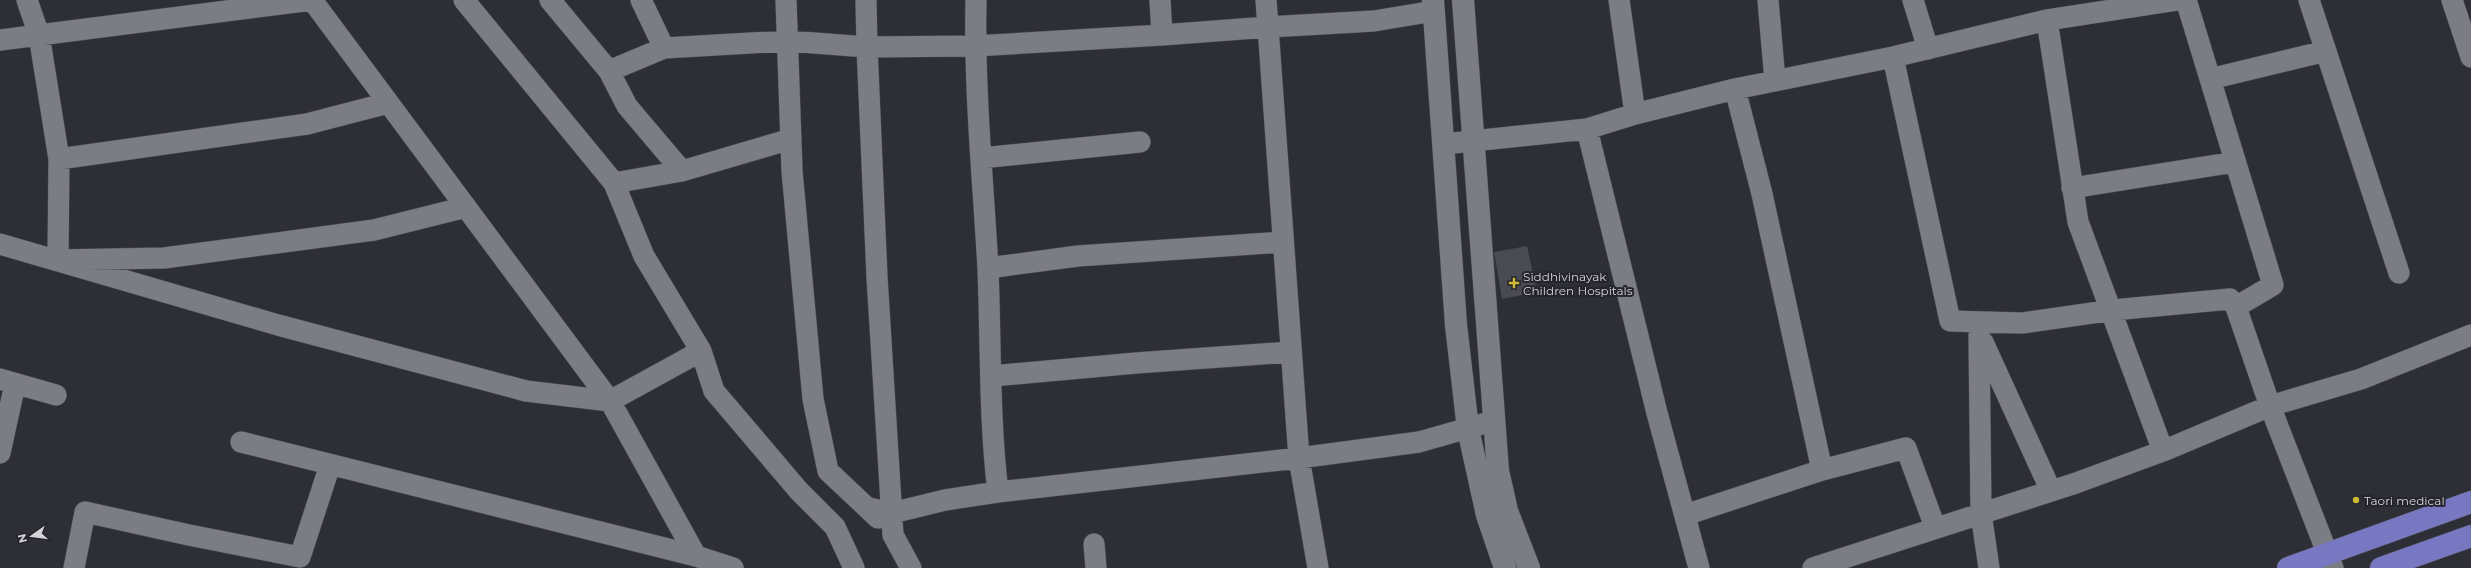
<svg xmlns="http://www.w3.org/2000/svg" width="2471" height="568" font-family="Montserrat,sans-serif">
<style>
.building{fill:#494a52}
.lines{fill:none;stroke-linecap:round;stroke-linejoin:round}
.minor-casing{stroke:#4b4c52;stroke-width:22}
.tertiary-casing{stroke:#4b4c52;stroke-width:23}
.primary-casing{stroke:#4b4c52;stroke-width:23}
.minor{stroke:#7b7c84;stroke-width:21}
.tertiary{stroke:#7b7c84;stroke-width:22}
.primary{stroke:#7778c1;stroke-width:22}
.poi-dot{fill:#ceb837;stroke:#24252c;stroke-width:1.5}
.labels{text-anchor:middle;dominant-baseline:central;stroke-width:4;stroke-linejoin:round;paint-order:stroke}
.poi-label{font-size:12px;fill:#d3d3d8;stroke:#24252c;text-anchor:start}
</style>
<rect width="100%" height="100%" fill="#2e2f36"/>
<path class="building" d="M1527,246L1537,292L1502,299L1494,252Z"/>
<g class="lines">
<defs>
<path id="minor" d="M550,0L609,71L664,48
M641,0L664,48L788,41L867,47L866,0
M786,0L792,171L813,399L828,471L878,518
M976,0C974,90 983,179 988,269C991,343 989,418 998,492
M1160,0L1162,35L1268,27L1299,458L1318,568
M1266,0L1268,27L1374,21L1434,11
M1619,0L1635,114
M1768,0L1775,81
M1913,0L1928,49
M2186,0L2273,285L2236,307L2270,406L2333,568
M2309,0L2399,273
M2452,0L2471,57
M2047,20L2078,222L2163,451
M0,40L39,35L27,0
M1893,57L1950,321L2022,323L2113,310L2230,299L2236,307
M609,71L627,106L682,171L791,139
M2210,79L2326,51
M1735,89L1762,194L1822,470
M1587,129L1657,413L1699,568
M1444,144L1587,129L1635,114L1735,89L1893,57L2047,20L2177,0
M981,158L1140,142
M59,159L307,124L388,103
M614,183L682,171
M2072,188L2235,162
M466,207L374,230L164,258L58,260L59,159L39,35L312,0L610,401L696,556L733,568
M0,244L278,325L526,391L610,401L701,351L644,256L614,183L464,0
M988,268L1078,256L1283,242
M1979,335L1981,513L1989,568
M1983,342L2051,491
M701,351L714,391L799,491L835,527L854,568
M992,376L1136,363L1291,352
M0,379L56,395
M241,442L696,556
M0,453L15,384
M869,508L892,513L945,500L998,492L1299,458L1419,442L1493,421
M1685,515L1822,470L1906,448L1935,527
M1094,544L1096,568
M74,568L85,512L189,535L300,557L330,465
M911,568L893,535L877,277L867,47L975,46L1162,35
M1813,568L2076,483L2163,451L2270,406L2361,379L2471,335"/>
<path id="tertiary" d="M1433,0L1456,325L1468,429L1487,515L1505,568
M1463,0L1498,471L1507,511L1529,568"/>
<path id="primary" d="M2288,568L2471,502
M2381,568L2471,536"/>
</defs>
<use href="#minor" class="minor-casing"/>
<use href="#tertiary" class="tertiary-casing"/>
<use href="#primary" class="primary-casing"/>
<use href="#minor" class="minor"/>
<use href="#tertiary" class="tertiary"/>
<use href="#primary" class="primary"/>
</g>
<g class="poi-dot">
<path d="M1512 277h4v4h4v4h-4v4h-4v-4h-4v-4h4z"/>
<circle cx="2356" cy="500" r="4"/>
</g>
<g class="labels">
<g class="poi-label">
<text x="1523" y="276">Siddhivinayak<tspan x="1523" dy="14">Children Hospitals</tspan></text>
<text x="2364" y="500">Taori medical</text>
</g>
</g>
<g transform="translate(32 536) rotate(256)" stroke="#24252c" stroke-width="3" paint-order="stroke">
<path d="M0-3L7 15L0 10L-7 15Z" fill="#d3d3d8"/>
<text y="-6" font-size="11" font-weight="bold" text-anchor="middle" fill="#d3d3d8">N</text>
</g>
</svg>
